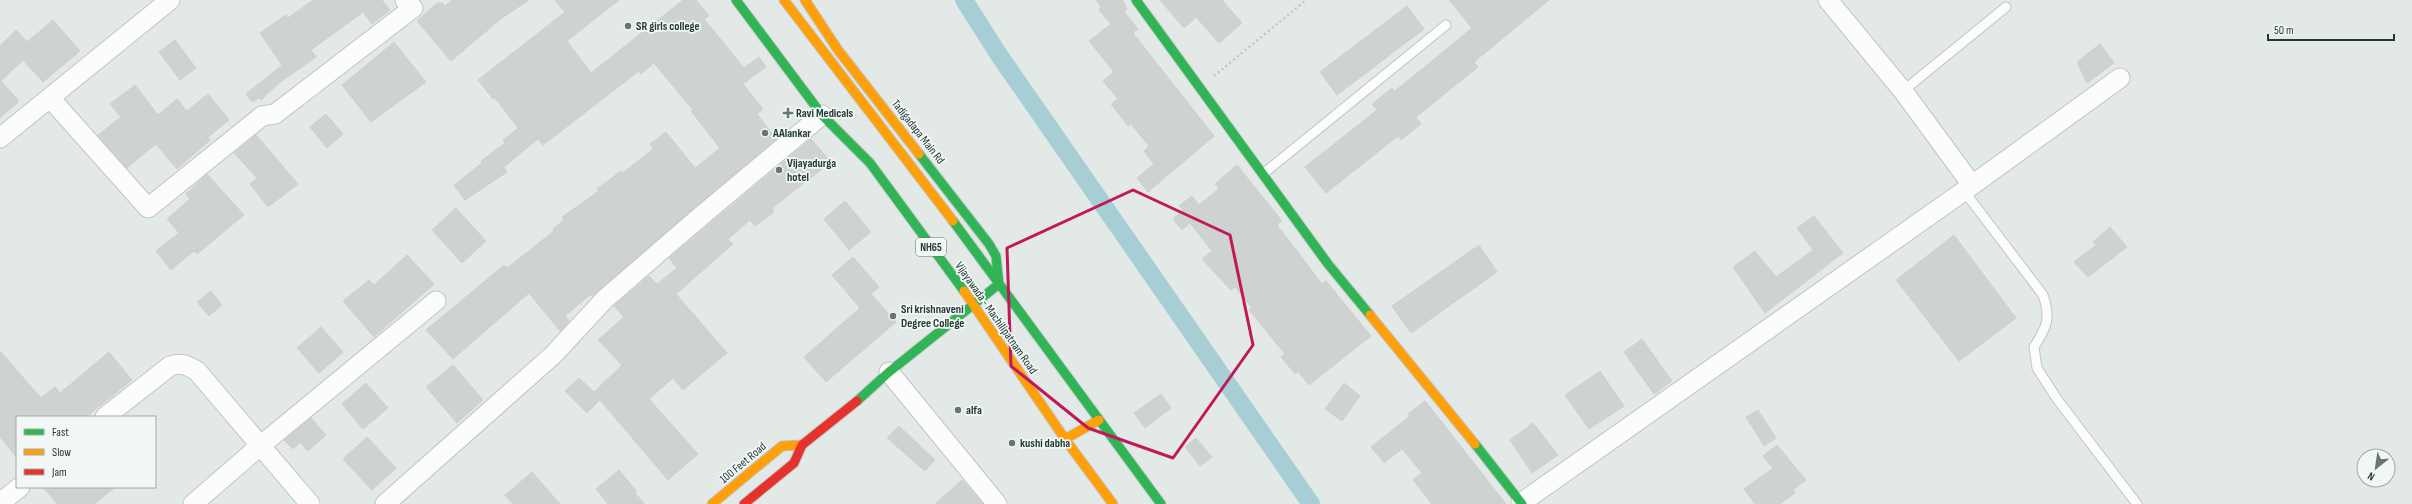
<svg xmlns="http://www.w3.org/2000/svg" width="2412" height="504" font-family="'Sofia Sans Condensed',sans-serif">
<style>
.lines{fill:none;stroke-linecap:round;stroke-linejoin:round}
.canal{stroke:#a7ced4;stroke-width:18}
.building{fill:#ced2d1;stroke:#ccd2cf}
.lane-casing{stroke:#c0c5c3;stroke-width:11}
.street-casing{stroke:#c0c5c3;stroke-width:21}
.fast-casing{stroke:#c0c6c3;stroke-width:11}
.slow-casing{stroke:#c0c6c3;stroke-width:11}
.jam-casing{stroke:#c0c6c3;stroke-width:11}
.path{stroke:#c0c9c5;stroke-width:2.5;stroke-dasharray:2 3;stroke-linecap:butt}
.lane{stroke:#fbfcfb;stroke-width:9}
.street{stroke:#fbfcfb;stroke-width:19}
.fast{stroke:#30b455;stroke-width:9}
.slow{stroke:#ff9f0a;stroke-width:9}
.jam{stroke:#e5322d;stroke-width:9}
.marked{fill:none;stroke:#c2185b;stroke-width:3;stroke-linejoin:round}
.poi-dot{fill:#667772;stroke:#f2f7f5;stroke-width:1.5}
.labels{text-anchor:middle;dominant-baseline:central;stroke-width:3.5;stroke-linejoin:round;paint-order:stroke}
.shield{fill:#f2f7f5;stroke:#61736e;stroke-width:1}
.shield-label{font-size:11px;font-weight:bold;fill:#233a34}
.poi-label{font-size:12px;font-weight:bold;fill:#233a34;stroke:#f2f7f5;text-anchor:start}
.street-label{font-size:12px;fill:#233a34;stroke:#f2f7f5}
</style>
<rect width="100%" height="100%" fill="#e3e9e6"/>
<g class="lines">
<path class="canal" d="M964,0L999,55L1311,504"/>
</g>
<path class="building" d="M313,0H382L390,10L372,24L363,12L311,50L316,57L279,83L261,100L259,98L252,102L246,94L282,65L260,33L286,15L288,18Z
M452,0H529L502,18L451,61L417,21L437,3H443L445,6Z
M555,0H619L567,41L591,73L683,0H696L709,16L704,19L744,68L759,57L766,67L743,84L763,109L757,114L776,139L592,296L591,294L565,316L569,321L560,331L529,293L453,359L426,330L504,265L507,268L554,231L553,229L564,220L562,217L599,191L597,189L621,171L623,173L653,149L650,144L666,132L695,168L720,148L691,111L693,110L654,63L641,74L639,71L543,145L538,139L504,167L507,172L465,200L454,185L482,163L481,161L505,143L503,140L518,128L495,98L493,99L478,80L565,12Z
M1096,0H1122L1124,2L1127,9L1124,12L1138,29L1133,33L1214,136L1148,192L1137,178L1154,164L1144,151L1149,146L1131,124L1128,126L1111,104L1118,99L1103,81L1114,72L1089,41L1111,24L1099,10L1101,7Z
M1160,0H1222L1242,23L1219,43L1196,17L1184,28Z
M1449,0H1549L1474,62L1478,67L1416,117L1421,124L1401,140L1398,136L1326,193L1305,167L1377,110L1372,104L1392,88L1395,91L1472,28Z
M1407,6L1424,29L1337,95L1320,72Z
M53,20L80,51L43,82L23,60L1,81L19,101L0,118V46L16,30L27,42Z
M175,40L196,68L180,80L159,52Z
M394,42L426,82L371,122L342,85Z
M2100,44L2114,63L2087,83L2077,62Z
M135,85L158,115L177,99L187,111L208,94L229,120L208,137L210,140L177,169L156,144L127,168L98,135L121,117L110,104Z
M326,114L343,134L327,148L310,127Z
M256,135L298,184L268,207L250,184L257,178L234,153Z
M811,139L831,162L772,208L774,212L755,226L750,220L728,239L733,244L676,294L727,353L683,390L673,378L649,399L698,454L668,480L600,400L587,413L565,391L579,378L594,392L622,365L598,340L624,317L614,306L649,276L657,284L677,268L669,258Z
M1237,165L1282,221L1277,225L1300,255L1322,284L1326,281L1371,336L1309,385L1298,371L1295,374L1281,357L1285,354L1249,310L1252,308L1235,287L1231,290L1202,259L1212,251L1190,223L1182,230L1173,219L1183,210L1179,206L1192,196L1199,205L1219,189L1215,184Z
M207,174L244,215L197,254L194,251L171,270L156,251L179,233L167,219L190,199L186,194Z
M845,201L871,232L849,250L824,219Z
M456,208L486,241L462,263L432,230Z
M1814,216L1843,253L1765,313L1733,267L1755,251L1776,277L1813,250L1797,228Z
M2110,227L2127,247L2088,277L2074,262L2096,245L2093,242Z
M1954,235L2016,318L1959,361L1896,280Z
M1479,245L1497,272L1411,333L1392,306Z
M407,255L434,284L374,337L343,301L369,280L374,285Z
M853,257L879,287L871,294L896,322L826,382L804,357L860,308L832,275Z
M211,291L222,305L209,316L197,302Z
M321,327L343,352L319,373L297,348Z
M1642,339L1672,381L1654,394L1624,352Z
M0,351L41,398L55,387L60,393L109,352L132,380L86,417H17V458L0,437Z
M453,365L483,400L457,423L426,387Z
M1600,371L1624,406L1589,429L1565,395Z
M366,383L388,408L363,429L342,404Z
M1344,383L1360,396L1342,421L1325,409Z
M1161,394L1171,408L1145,428L1134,413Z
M1425,401L1441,421L1506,504H1432L1413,480L1422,473L1402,449L1384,463L1371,447L1410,416L1408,414Z
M1758,410L1776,438L1764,446L1746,417Z
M311,418L326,435L308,451L300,442L293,449L284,440Z
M1533,423L1558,455L1532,473L1510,440Z
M899,426L935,460L925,471L887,438Z
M367,437L396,468L372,490L343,459Z
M1196,438L1212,457L1200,466L1185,447Z
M1777,445L1806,480L1793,490L1795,493L1780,504H1755L1744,489L1773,468L1763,456Z
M619,470L637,492L635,493L645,504H608L596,489Z
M532,472L560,504H513L505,495Z
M962,480L983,504H935Z
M43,487H115L95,504H57Z"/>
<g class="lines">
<defs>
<path id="lane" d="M1903,91L2006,7
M1263,174L1446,25
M1964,191L2043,295C2051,318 2047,327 2034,347L2037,368L2057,399L2137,504"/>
<path id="street" d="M1828,0L1903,91L1972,185
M50,98L148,208L262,116L275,114L413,8L405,0
M0,138L170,0
M889,372L997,504
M105,417L170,366C181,362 187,365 197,371L310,504
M0,503L20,487
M1521,503L1964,191L2120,78
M193,504L260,446L436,301
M385,504L553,355L605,299L694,222L822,115"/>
<path id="fast" d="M736,0L822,115L870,163L964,291
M1136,0L1328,264L1370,315
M953,221L1161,504
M857,401L889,372L999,284L996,256L989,244L919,154
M1475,444L1522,504"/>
<path id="slow" d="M784,0L953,221
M805,0L838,50L919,154
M964,291L1065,439L1113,504
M1370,315L1475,444
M1065,439L1099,420
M712,504L782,446L802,445"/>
<path id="jam" d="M744,504L794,463L802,445L857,401"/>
</defs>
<use href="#lane" class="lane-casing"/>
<use href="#street" class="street-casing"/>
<use href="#fast" class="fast-casing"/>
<use href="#slow" class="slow-casing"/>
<use href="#jam" class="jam-casing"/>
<path class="path" d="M1214,76L1306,0"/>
<use href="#lane" class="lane"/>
<use href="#street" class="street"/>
<use href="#fast" class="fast"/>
<use href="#slow" class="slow"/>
<use href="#jam" class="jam"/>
</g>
<path class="marked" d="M1133,190L1230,235L1253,345L1173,458L1088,428L1011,366L1007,248Z"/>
<g class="poi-dot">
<circle cx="628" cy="26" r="4"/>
<path d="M786 107h4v4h4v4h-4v4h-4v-4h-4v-4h4z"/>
<circle cx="765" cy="133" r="4"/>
<circle cx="779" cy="170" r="4"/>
<circle cx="893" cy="316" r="4"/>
<circle cx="958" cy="410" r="4"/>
<circle cx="1012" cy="443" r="4"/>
</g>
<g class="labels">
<rect class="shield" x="916" y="238" width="30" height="18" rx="3"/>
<g class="shield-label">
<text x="931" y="247">NH65</text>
</g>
<g class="poi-label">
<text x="636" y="26">SR girls college</text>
<text x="796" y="113">Ravi Medicals</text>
<text x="773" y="133">AAlankar</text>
<text x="787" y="163">Vijayadurga<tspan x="787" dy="14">hotel</tspan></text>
<text x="901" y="309">Sri krishnaveni<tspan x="901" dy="14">Degree College</tspan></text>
<text x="966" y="410">alfa</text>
<text x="1020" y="443">kushi dabha</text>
</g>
<g class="street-label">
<text transform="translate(918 132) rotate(52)">Tadigadapa Main Rd</text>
<text transform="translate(996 318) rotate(55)">Vijayawada - Machilipatnam Road</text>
<text transform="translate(743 463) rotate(-40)">100 Feet Road</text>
</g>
</g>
<rect x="16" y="416" width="140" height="72" fill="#f2f7f5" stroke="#9faba8"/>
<rect x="24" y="429" width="20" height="6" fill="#30b455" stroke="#9faba8"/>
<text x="52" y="436" font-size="12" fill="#233a34">Fast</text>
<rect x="24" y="449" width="20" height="6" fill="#ff9f0a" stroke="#9faba8"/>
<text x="52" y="456" font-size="12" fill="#233a34">Slow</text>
<rect x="24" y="469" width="20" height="6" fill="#e5322d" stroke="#9faba8"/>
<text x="52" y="476" font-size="12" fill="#233a34">Jam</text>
<g transform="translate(2376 468) rotate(210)"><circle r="19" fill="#f2f7f5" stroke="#9faba8"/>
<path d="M0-3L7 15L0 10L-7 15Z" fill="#667772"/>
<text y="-6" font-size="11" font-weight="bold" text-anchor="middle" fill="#233a34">N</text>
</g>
<path d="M2268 34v6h126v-6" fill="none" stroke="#233a34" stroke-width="2"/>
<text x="2274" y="34" font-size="12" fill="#233a34" stroke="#f2f7f5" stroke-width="3" paint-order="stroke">50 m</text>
</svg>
